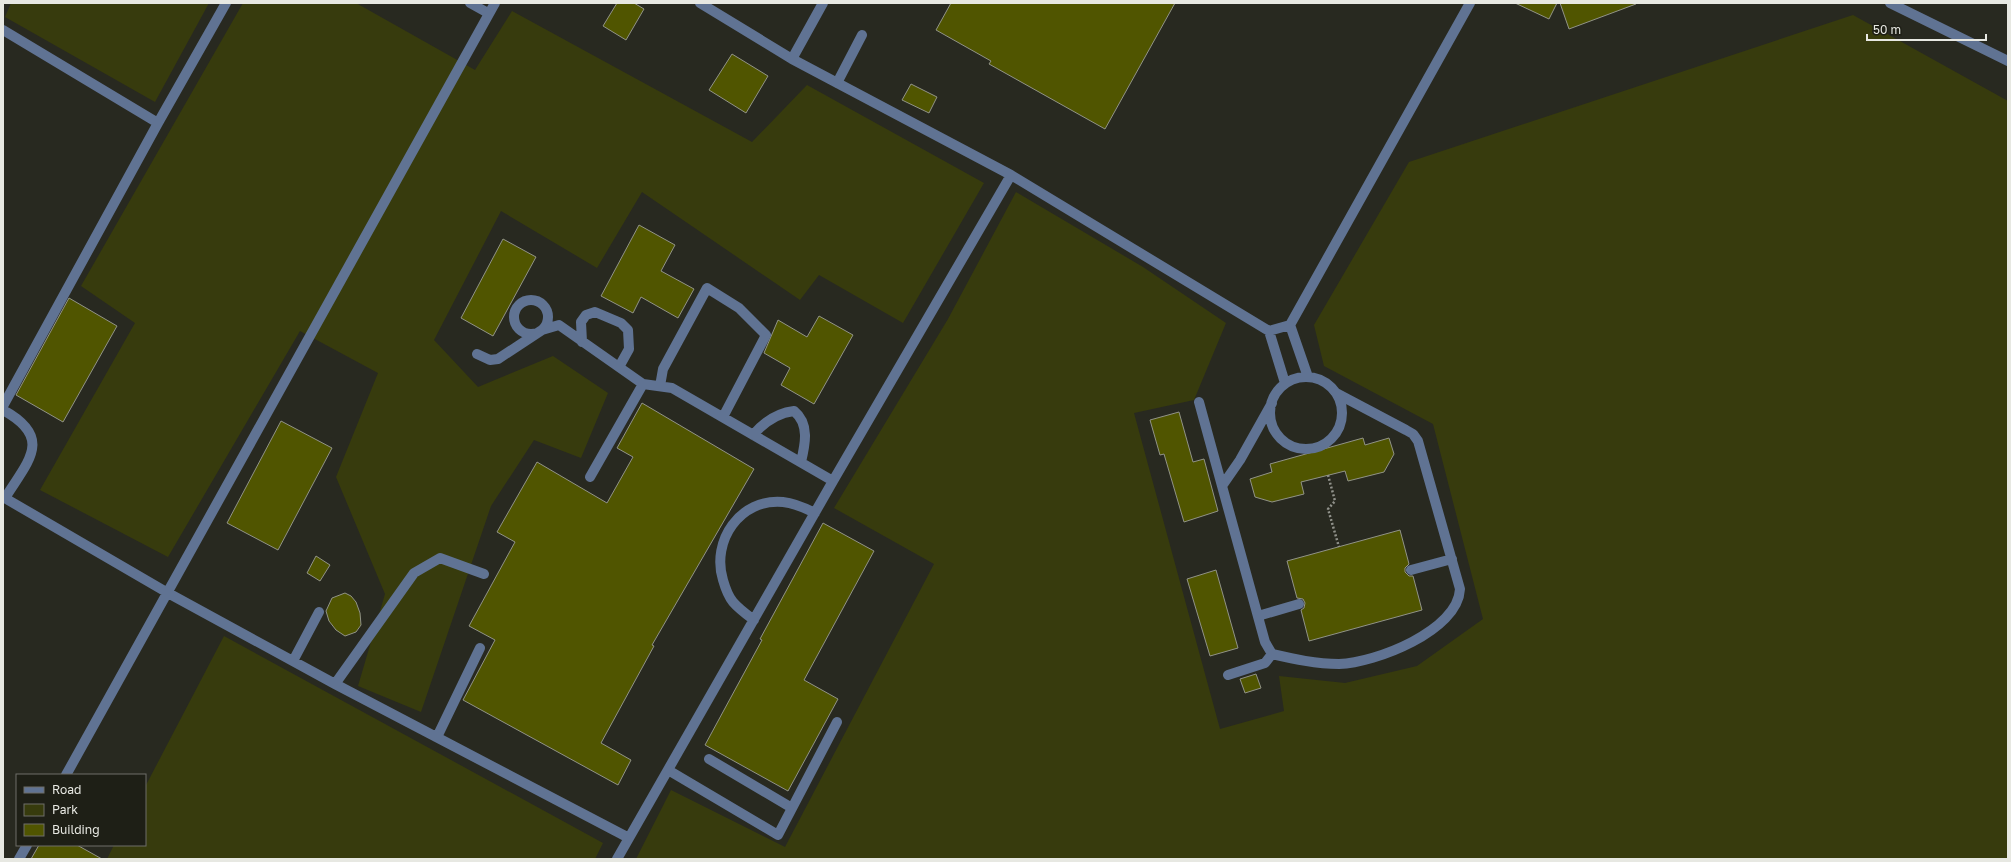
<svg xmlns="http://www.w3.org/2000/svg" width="2011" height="862" font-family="'Golos Text',sans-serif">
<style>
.green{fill:#373b0d}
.building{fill:#505500;stroke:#919387}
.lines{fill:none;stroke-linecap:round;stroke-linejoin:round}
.path{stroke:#91928b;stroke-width:2.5;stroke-dasharray:2 2;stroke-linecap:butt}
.minor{stroke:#607393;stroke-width:10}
</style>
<rect width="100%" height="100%" fill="#282920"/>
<path class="green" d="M11,3H209L155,102L5,17Z
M243,3H356L475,70L512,11L752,142L807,85L984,183L903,323L819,275L800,300L642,192L597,268L501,211L434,340L478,387L553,356L608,393L581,458L534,440L491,506L421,712L358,686L385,594L336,477L378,373L300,331L168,557L40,490L135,323L81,286Z
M1853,15L2008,101V859H636L671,790L785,847L934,564L834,508L948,319L1016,192L1143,267L1226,323L1194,400L1134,413L1220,729L1284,711L1279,676L1345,683L1417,666L1483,619L1433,424L1324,366L1314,325L1409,162Z
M224,636L603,843L595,859H107L114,845H145V787Z"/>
<path class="building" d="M617,3H634L644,9L626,40L603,26Z
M951,3H1175L1105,129L989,64L991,61L936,30Z
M1515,3H1557L1549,19Z
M1560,3H1636V4L1569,29Z
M732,54L768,76L746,113L709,90Z
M911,84L937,97L929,113L902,100Z
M639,225L675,245L661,271L694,289L678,318L641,297L633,313L601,296Z
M503,239L536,257L493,336L461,318Z
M69,298L117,326L63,422L16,395Z
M819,316L853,335L814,404L781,385L790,368L764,353L778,320L807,337Z
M642,403L754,469L652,645L654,646L601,743L631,760L618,785L463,700L495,640L469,626L515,542L497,532L537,462L607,503L633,457L617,448Z
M1179,412L1193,462L1204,459L1218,511L1184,522L1164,454L1160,455L1150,420Z
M281,421L332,448L278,550L227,523Z
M1363,438L1365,445L1389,438L1394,454L1384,472L1348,481L1345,471L1301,482L1304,494L1272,502L1255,497L1250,479L1272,472L1270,464Z
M823,523L874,551L804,680L838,699L788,791L705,745L762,640L760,639Z
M1400,530L1409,564L1405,568V572L1409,576H1413L1422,610L1309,641L1301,610L1304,608L1305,603L1303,599L1297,598L1287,561Z
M316,556L330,565L320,581L307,573Z
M1216,570L1238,648L1210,656L1187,579Z
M345,593L351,596L356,602L360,613L361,625L356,632L345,636L336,630L329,621L326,611L332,598Z
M1256,674L1261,688L1245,693L1240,679Z
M39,845H77L102,859H31Z"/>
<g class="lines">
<path class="path" d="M1328,475L1335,501L1328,509L1339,547"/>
<path class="minor" d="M470,3L488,13
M700,3L792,59L1011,175L1269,331L1290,325L1470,3
M1890,3L2008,61
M3,30L158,123
M792,59L823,3
M837,83L862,35
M514 317a17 17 0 1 1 34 0a17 17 0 1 1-34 0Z
M1290,325L1308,377
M1269,331L1285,383
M582,342L581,322L586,315L595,312L621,323L628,330L629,349L619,367
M477,354L490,360L498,359L542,330L559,325L643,384L672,388L833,481
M1270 413a36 36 0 1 1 72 0a36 36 0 1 1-72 0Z
M660,386L663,369L707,288L739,308L766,335L723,417
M1199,402L1222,486
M1272,403L1240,460L1222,486L1265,642L1272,654C1294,659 1316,664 1339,664C1375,663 1458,631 1460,589L1418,441L1413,434L1406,430L1336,393
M3,406L158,123L226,3
M3,410C54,438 28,461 5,498
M753,435C764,422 777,413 794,411C810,424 805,445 801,462
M590,477L643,384
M3,497L168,593L335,684L629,838
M1411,570L1452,559
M1258,616L1299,604
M754,620C746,614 739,609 733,602C728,596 725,587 723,580C711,541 740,498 783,502C794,503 805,508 815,513
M293,661L319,612
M1228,675L1265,663L1272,654
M335,684L414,573L440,558L484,574
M437,737L480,648
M709,759L792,808
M668,770L778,835L837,722
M66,775L495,3
M19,859L27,845
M617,859L833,481L1011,175"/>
</g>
<rect width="2011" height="862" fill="none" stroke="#e7e8e2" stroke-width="8"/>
<rect x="16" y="774" width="130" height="72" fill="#1e1f16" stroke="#6e6f68"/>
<rect x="24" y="787" width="20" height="6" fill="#607393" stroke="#6e6f68"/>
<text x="52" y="794" font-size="12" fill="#e7e8e2">Road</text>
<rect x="24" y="804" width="20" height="12" fill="#373b0d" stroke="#6e6f68"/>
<text x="52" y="814" font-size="12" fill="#e7e8e2">Park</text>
<rect x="24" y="824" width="20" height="12" fill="#505500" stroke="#6e6f68"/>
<text x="52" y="834" font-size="12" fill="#e7e8e2">Building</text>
<path d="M1867 34v6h119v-6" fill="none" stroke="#e7e8e2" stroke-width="2"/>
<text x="1873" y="34" font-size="12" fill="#e7e8e2" stroke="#1e1f16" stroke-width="3" paint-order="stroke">50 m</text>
</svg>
